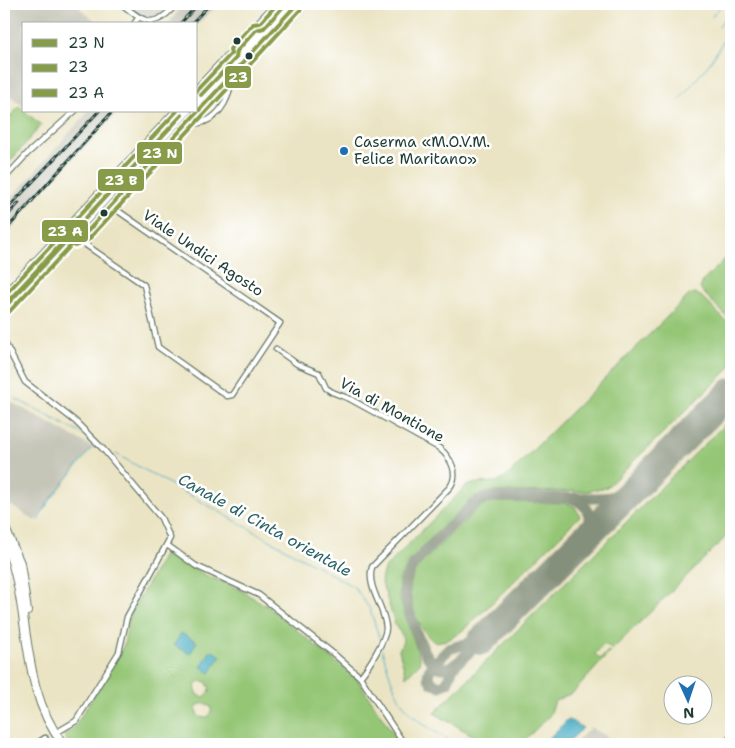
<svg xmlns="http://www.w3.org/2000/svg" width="735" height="748" font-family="'Shantell Sans',sans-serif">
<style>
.industrial{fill:#c5c5b8}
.green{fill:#95c676;stroke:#5a8255;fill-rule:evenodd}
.water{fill:#3fa9bf;stroke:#2f737a}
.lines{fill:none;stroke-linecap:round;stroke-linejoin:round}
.stream{stroke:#3fa9bf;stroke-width:1}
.taxiway{stroke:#85907c;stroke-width:11}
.runway{stroke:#85907c;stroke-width:28}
.minor-tunnel{stroke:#c2c3a7;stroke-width:4.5;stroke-dasharray:4.5 2;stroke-linecap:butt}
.minor-casing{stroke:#676;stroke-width:7}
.primary-casing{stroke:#676;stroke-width:10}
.minor{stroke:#fff;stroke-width:4.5}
.primary{stroke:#fff;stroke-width:8}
.rail-casing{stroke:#1f3d34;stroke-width:3}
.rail{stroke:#fff;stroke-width:1;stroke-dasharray:4;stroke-linecap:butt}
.bus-1-casing{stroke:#fff;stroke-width:8}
.bus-2-casing{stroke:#fff;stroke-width:8}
.bus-3-casing{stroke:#fff;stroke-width:8}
.bus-4-casing{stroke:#fff;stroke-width:8}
.bus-1{stroke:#889b48;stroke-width:4}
.bus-2{stroke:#889b48;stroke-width:4}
.bus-3{stroke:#889b48;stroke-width:4}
.bus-4{stroke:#889b48;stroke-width:4}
.bus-dot{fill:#1f3d34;stroke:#fff;stroke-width:2}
.poi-dot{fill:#1f6fb2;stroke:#fff;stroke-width:2}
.labels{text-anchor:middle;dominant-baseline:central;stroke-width:5;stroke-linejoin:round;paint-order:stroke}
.poi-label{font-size:15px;fill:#1f3d34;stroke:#fff;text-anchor:start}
.street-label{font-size:15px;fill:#1f3d34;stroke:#fff}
.water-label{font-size:16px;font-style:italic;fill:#2a6365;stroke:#fff}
.line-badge{stroke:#fff;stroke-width:2}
.badge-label{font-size:14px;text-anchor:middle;font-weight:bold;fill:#fff}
</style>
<rect width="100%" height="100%" fill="#fff"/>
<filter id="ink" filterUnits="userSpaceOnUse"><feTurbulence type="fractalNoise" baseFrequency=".02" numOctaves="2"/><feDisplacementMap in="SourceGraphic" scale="10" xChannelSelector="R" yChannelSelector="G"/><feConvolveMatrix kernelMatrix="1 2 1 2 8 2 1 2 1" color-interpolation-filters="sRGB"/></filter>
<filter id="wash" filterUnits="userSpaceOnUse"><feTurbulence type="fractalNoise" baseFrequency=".0096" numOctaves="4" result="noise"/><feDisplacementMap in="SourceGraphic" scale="20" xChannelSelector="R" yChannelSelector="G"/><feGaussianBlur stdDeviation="1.12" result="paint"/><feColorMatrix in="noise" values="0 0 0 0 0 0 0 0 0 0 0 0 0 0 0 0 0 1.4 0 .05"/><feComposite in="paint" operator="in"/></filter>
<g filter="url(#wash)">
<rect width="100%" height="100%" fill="#ebe4c4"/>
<path class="industrial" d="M4,4H75L99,24H24V107L4,91Z
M126,4H169L162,13L154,18L138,14Z
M184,4H219L196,26V24H168Z
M89,111H119L33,201L4,239V206Z
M4,398L92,447L35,521L4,501Z
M591,727L595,730L621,744H574Z"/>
<path class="green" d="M19,106L41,125L4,169V124Z
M731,253V321L700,289L703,281Z
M695,293L702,297L731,326V367L607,487L590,491L490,492L473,497L410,561L400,578L399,597L420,659L419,664L406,677L399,650L403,641L402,635L396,627L381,580L384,569L465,487C479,479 494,486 505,478L689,295Z
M731,418V532L612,650L605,644L595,654L600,659L608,651L610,652L574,692L555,701L550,715L521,744H488L434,713Z
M488,502L565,503L575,507L580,516L488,607L462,631L448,640L434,642C414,625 401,588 418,566L480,507Z
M167,550L203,574L237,588L267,606L357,679L400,744H69L64,735L74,728L124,645L129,616ZM201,681L206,682L210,688L209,693L204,697L197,695L195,685ZM205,703L211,707C212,716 206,720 198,716L196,709L198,705Z"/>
<path class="water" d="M181,633L197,642L190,654L174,645Z
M211,650L221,656L210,673L201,667Z
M568,719L583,728L566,744H543Z"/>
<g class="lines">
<path class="stream" d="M712,17L722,4
M719,26L731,9
M679,100L709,64L731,28
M4,392L8,394
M16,399L82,434
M116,454L354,587L370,609L379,637
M38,520L49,501L92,448
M382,650C400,710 402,713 456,744"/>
<path class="taxiway" d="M574,498C605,498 615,501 641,481
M481,641L453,667L447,683L440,686L432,683L428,677L429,671L434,664L449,649L478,640L494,628
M458,662C451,668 442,671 434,664C421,654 400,595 406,579C413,558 455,523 472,506L482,499L492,497L570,498C590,503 592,518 587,535"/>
<path class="runway" d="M481,641L731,392"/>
</g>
</g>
<g filter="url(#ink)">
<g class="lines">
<path class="minor-tunnel" d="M45,738L57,732"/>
<defs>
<path id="minor" d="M122,4C144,23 155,30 176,4
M134,24L139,17
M185,127C191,124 197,124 204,122C222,115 231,95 231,77
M4,179L28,153L75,111
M118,197L297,4
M68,236L75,240C93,235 119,195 127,179
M81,238L86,245L144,285L158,347L227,396L232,395L280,323L111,206
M4,341L25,382L75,421L103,449L161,518L170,538L127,617L119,652L76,721L59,731
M276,349L297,364L319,373L326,388L332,392L350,399L439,448C450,457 460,473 450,487L372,567C366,588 385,607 386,628C386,639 368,668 360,677
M167,545L196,566L259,595L335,655L360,677L404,744
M36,744L45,738
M726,744L731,736"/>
<path id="primary" d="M196,91L277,4
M196,102L287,4
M4,296L177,111
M4,308L187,111
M4,526L20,563L27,611
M4,540C33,605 17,685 63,744"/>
</defs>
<use href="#minor" class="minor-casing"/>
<use href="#primary" class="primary-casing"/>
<use href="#minor" class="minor"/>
<use href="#primary" class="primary"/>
<defs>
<path id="rail" d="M180,24L198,4
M191,24L210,4
M10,206L99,111
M4,219L19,203
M4,232L113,111"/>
</defs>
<use href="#rail" class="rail-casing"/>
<use href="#rail" class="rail"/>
<defs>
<path id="bus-1" d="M70,237L75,240L83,236L297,4
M4,308L70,237"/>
<path id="bus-2" d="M67,242L75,246L88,240L302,8
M9,312L75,241"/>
<path id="bus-3" d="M196,91L231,54L230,49L253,24L260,23L277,4
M4,296L177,111"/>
<path id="bus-4" d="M201,95L236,58L237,51L256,30L264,28L282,8
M9,300L182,115"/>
</defs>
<use href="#bus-1" class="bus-1-casing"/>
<use href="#bus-2" class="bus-2-casing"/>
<use href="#bus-3" class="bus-3-casing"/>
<use href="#bus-4" class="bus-4-casing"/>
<use href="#bus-1" class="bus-1"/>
<use href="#bus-2" class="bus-2"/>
<use href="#bus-3" class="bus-3"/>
<use href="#bus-4" class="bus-4"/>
</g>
</g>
<g class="bus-dot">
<circle cx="237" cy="41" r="4.5"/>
<circle cx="249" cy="56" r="4.5"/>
<circle cx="104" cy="213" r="4.5"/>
</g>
<circle class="poi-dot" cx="344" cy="151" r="5"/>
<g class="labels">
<g class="poi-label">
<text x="354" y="142">Caserma «M.O.V.M.<tspan x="354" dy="17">Felice Maritano»</tspan></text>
</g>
<g class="street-label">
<text transform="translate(203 253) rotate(34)">Viale Undici Agosto</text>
<text transform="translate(392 410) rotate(29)">Via di Montione</text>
</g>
<g class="water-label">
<text transform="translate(265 525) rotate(29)">Canale di Cinta orientale</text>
</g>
</g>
<g class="line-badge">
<rect x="224" y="65" width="28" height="24" rx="5" fill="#889b48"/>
<rect x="136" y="141" width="47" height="24" rx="5" fill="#889b48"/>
<rect x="97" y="168" width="48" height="24" rx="5" fill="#889b48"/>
<rect x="41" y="219" width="48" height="24" rx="5" fill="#889b48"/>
</g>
<g class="badge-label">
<text x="238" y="82">23</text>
<text x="160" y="158">23 N</text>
<text x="121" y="185">23 B</text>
<text x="65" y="236">23 A</text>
</g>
<rect width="735" height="748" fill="none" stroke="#fff" stroke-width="20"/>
<rect x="22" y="22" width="175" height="90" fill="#ffffff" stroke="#a5b1ae"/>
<rect x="32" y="39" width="25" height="8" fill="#889b48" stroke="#a5b1ae"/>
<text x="68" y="48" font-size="15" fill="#1f3d34">23 N</text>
<rect x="32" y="64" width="25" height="8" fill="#889b48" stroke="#a5b1ae"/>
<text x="68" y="72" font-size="15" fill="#1f3d34">23</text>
<rect x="32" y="89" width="25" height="8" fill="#889b48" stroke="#a5b1ae"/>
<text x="68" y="98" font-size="15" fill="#1f3d34">23 A</text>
<g transform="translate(688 700) rotate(177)"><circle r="24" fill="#ffffff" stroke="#a5b1ae"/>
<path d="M0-4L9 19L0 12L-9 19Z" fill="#1f6fb2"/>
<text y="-8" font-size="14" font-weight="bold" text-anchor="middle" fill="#1f3d34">N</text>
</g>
</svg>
